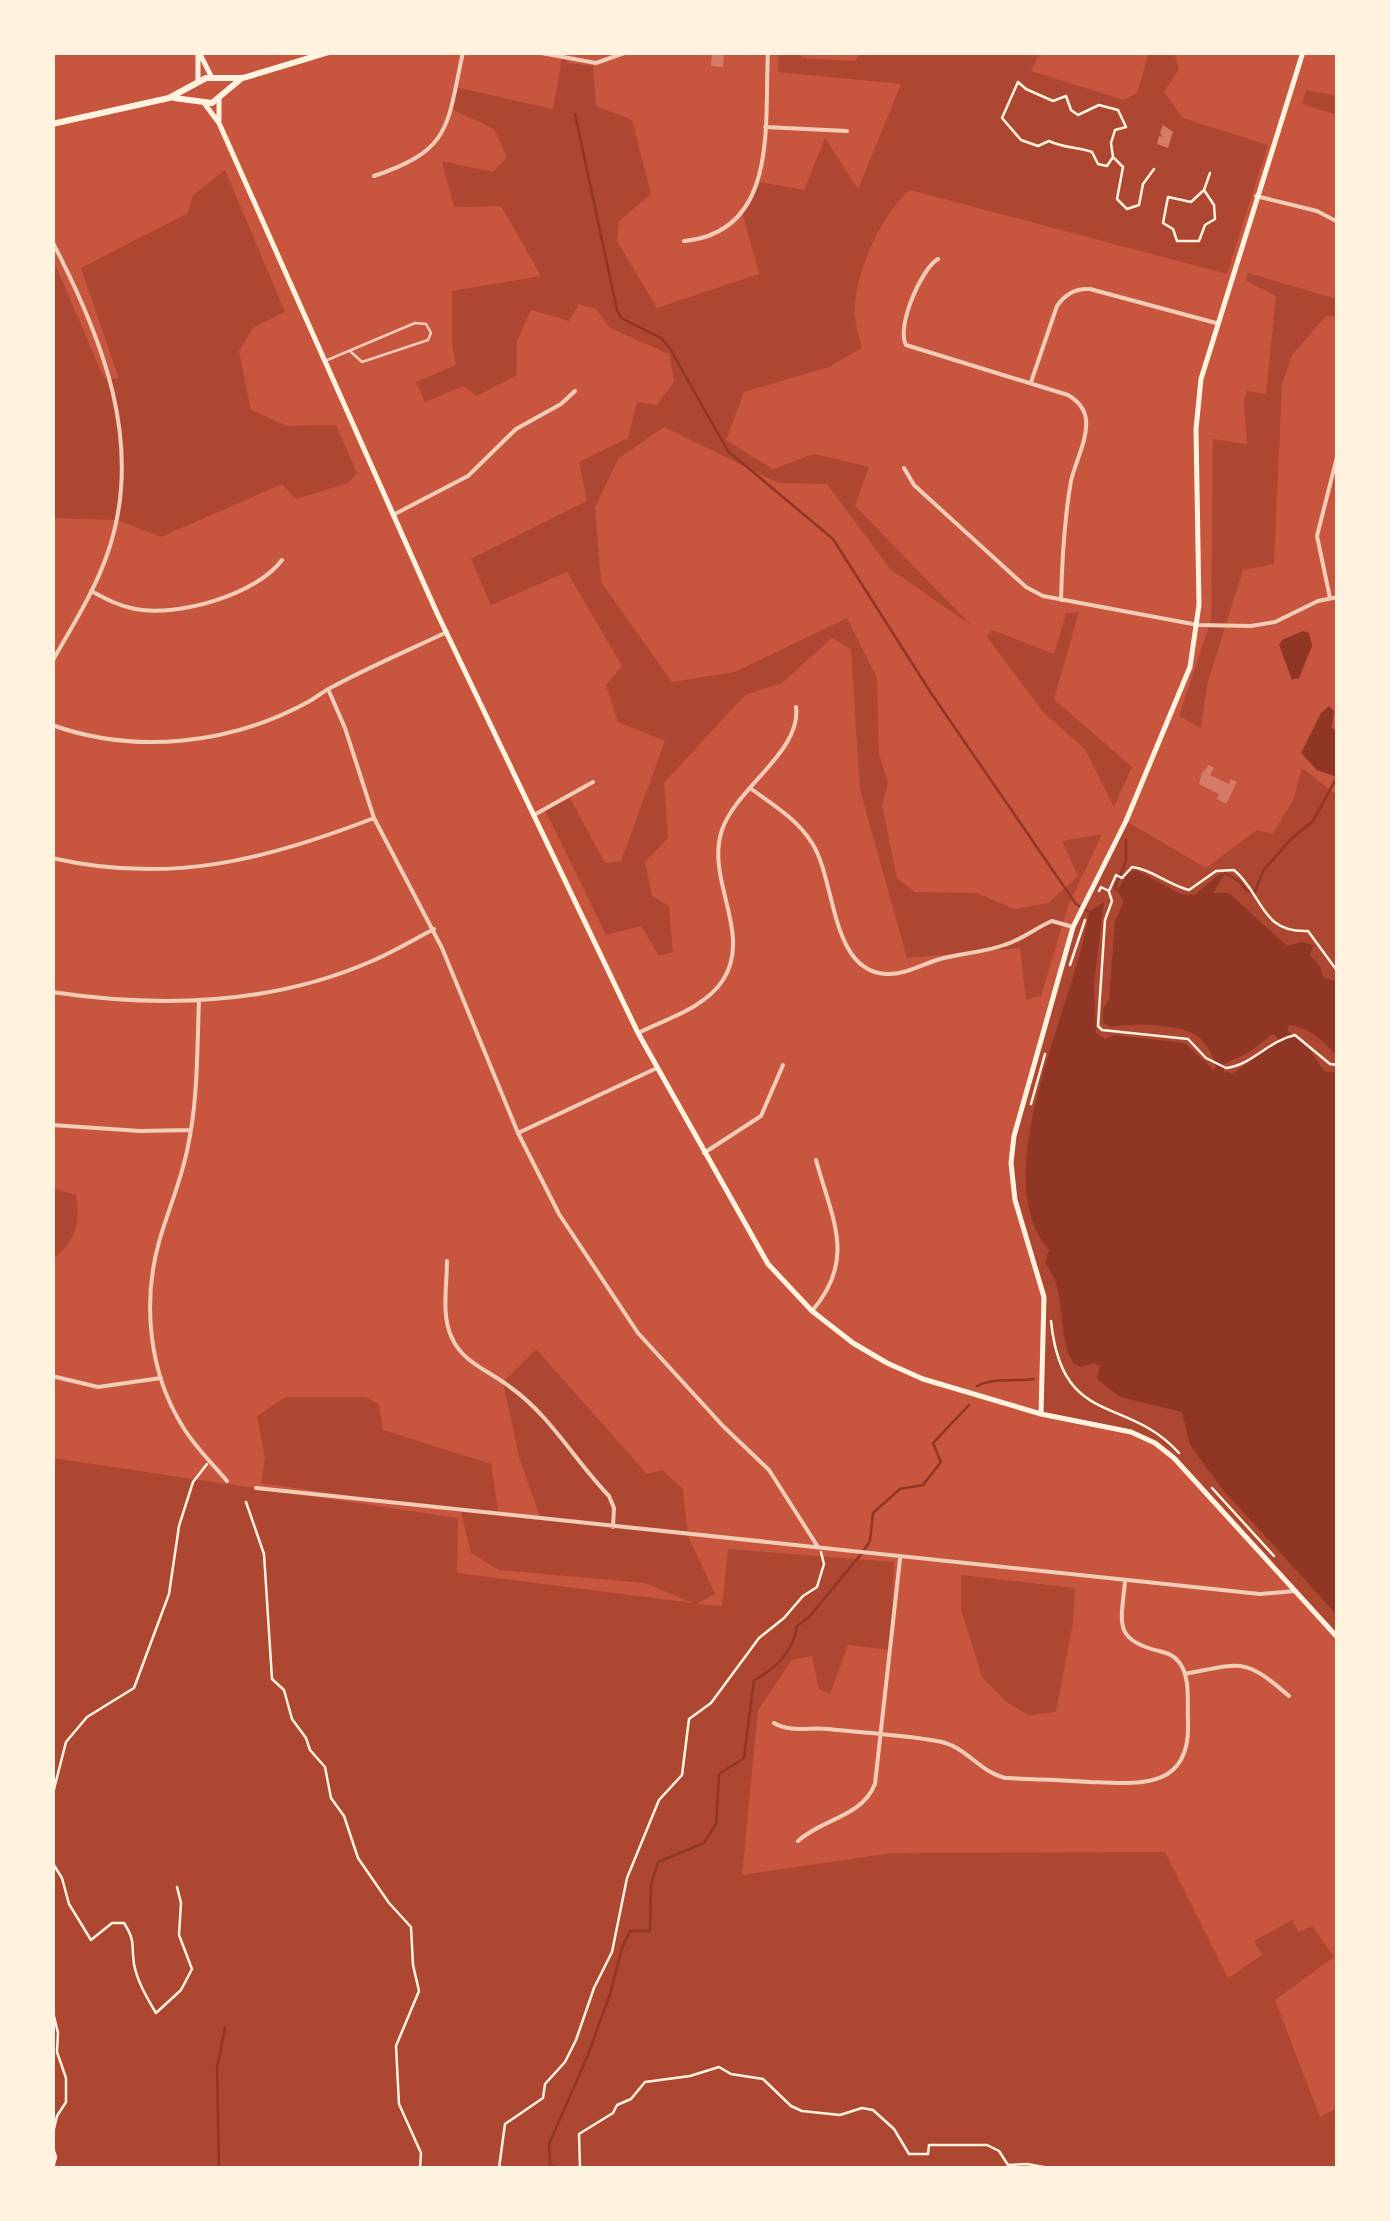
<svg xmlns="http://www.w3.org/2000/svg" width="1390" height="2221" font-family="'Asap Condensed',sans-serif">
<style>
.green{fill:#ae4732}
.water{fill:#8f3625;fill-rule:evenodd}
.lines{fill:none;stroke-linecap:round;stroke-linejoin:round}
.stream{stroke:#8f3625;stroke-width:2.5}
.building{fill:#d67c66}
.path{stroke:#fff3e0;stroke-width:2.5}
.service{stroke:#f1ccb7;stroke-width:2.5}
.minor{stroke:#f1ccb7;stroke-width:4}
.secondary{stroke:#fff3e0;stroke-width:5}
.primary{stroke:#fff3e0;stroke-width:6}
</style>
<rect width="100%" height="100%" fill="#c8553d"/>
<path class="green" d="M861,52L1040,53L1031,71L1124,100L1137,93L1149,53H1174L1179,69L1164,92L1183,118L1268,145L1227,274L910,190C882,212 851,280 855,317C856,328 860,338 862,348L829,367L744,392L726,440L773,469L814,454L869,467L855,506L971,625L890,569L827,484L778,483L664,427L618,459L595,508L601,582L672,682L735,672L847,618L877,678L879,754L888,783L882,805L897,878L915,892L977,893L1014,909L1048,903L1078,876L1062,841L1102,834L1068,906L1041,996L1026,1000L1020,948L907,958L860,790L851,649L832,638L782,683L745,695L664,783L668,838L645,862L652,896L669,906L673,952L659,956L641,926L606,935L545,810L570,798L605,863L621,861L665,741L618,722L606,685L622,666L567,572L491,605L471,559L587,501L579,462L628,438L637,402L657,405L674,382L669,354L610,328L596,309L579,304L569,321L531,310L517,341V375L477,396L463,386L425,402L416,382L456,365L452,343V291L541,276L501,206L454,207L442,161L493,172L507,157L494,129L449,108L455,87L553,109L563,53H567V63L593,66L596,106L632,120L651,194L619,221L617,241L657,308L759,274L742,211L761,182L804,190L825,138L858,189L901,84L778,72L779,53H801V58L855,61Z
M1306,90L1337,96V115L1302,104Z
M225,170L285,312L253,328L239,351L251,410L287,426L336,425L357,473L348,483L296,499L282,484L161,537L117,520L53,518L52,257L104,378L119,379L81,268L188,213L193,195Z
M1248,273L1337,299V317L1326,316L1292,355L1282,384L1274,564L1243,570L1207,685L1201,728L1179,716L1211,620L1213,439L1247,444L1244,399L1247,391L1266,394L1276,296L1246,281Z
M1079,612L1054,699L1132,767L1114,807L1085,749L1043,712L987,637L992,630L1054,654L1066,613Z
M1302,768L1338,796L1337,1638L1174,1458L1144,1437L1041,1414L1045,1308L1020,1222L1012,1150L1073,927L1126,821L1206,868L1257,830L1272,834L1293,801Z
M53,1188L76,1195C81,1222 75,1243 53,1259Z
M536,1349L647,1474L662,1470L683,1489L688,1536L715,1594L696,1604L722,1606L728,1549L894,1562L891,1650L848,1645L830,1694L819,1689L812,1656L792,1660L758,1710L742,1875L892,1853L1165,1852L1228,1978L1262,1955L1254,1941L1292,1920L1299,1932L1312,1926L1334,1957L1275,2000L1320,2117L1337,2108V2168H53L52,1458L458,1518L457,1573L693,1603L645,1583L499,1570L471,1553L461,1512L261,1483L265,1458L257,1416L286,1397H365L379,1404L383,1430L491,1464L499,1516L541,1520L519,1457L503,1382Z
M961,1575L1075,1588L1073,1623L1056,1712L1029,1715L1006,1702L982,1677L961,1609Z"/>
<path class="water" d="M1303,631L1309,633L1312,646L1299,678L1292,680L1279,645L1282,640Z
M1329,706L1334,711L1332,728L1337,732V777L1317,770L1301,753L1321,713Z
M1136,870L1181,894L1195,895L1218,875L1225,873L1213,893H1229L1287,946L1301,942L1313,945L1310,955L1320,966L1323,977L1337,982V1056C1324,1042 1310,1027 1289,1025L1287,1030L1310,1050L1324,1071L1337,1073V1615L1223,1490L1190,1445L1182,1412L1120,1397L1097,1379L1100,1366L1093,1363L1081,1367L1074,1364C1054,1331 1070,1295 1045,1263L1049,1250C983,1174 1077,1001 1089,912L1104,902L1094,984L1096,1033L1105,1039L1114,1035L1185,1043L1214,1070L1216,1066C1213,1055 1204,1038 1192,1033C1172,1024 1132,1023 1111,1027L1103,1023V1009L1109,999L1115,921L1124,901L1117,890L1129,872ZM1273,1034L1279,1039L1233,1074L1224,1071V1064L1248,1053Z"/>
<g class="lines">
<path class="stream" d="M575,114L617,310L621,318L661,338L669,347L728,451L833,539L931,693L1076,904L1089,912
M1223,875L1225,873L1239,881L1246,890L1255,892L1263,871L1291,839L1313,821L1337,777
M1117,890L1115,888L1126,861V840
M977,1386C994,1377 1013,1382 1034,1379
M219,2168L217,2068L225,2028
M556,2168L550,2165L549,2144L588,2055L611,1991L622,1948L630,1931H650L651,1885L658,1862L704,1843L716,1824L719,1774L744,1758L754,1680C777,1668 793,1652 797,1626L809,1617L862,1553L870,1541L873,1513L900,1489L923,1485L941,1462L933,1443L969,1405"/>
</g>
<path class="building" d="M712,52H724L723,67L711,66Z
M1163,125L1173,132L1168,148L1157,144L1159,136L1163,137L1160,133Z
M1209,765L1214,768L1210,775L1229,784L1231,779L1237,782L1226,804L1217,799L1219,794L1199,784L1202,773Z"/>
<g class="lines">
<path class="path" d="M1018,82L1026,89L1053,101L1066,96L1071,110L1078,115L1099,105L1118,110L1126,127L1115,130L1111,143L1113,157L1107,166L1098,164L1092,152C1077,147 1064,148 1049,141L1038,146L1021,140L1002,118Z
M1114,158L1123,167L1117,199L1127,209L1139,205L1143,184L1154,169
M1204,190L1214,205L1215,219L1205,225L1199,241H1177L1173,229L1163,223L1168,197L1191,202L1204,190L1210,173
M1099,891L1101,887L1109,891L1116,875L1122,878L1132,867C1151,869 1167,884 1189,890L1216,871L1234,870C1263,894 1260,933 1308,931L1338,972
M1109,892L1112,901L1105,920L1098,1026L1102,1030L1188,1039L1206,1058L1226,1068C1252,1065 1268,1041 1295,1035L1330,1064L1338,1065
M1070,965L1085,920
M1031,1104L1045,1054
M1051,1321C1062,1429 1126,1394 1179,1453
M1212,1488L1274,1556
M246,1502L264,1554L272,1679L284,1690L292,1719L306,1738L310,1750L325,1767L331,1798L344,1816L358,1858L389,1903L411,1927L413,1965L419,1991L396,2046L399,2104L421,2153L420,2168
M52,1797L66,1742L87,1717L134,1688L169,1594L179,1526L193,1482L207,1464
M52,1862L62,1878L69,1904L91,1940L112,1923H124C136,1942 131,1944 134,1964C137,1981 147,1998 156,2013L181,1990L192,1969L179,1935L181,1903L177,1887
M52,2008L58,2033L57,2052L66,2078V2102L57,2116L52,2137
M52,2145L56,2157L53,2168
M499,2168L505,2124L543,2098L545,2084L565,2062L576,2040L594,1988L612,1952L627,1878L659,1800L682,1775L689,1719L711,1703L759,1638L784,1618L803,1596L817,1587L824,1564L821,1552
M580,2168L579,2134L613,2113L617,2105L631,2099L645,2082L690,2076L719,2067L731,2074L763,2079L791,2106L802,2111L840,2115L862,2108L873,2110L894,2129L909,2154H928L929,2145H987L999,2151L1008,2165L1027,2164L1049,2168"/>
<path class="service" d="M325,361L415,323L426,324L431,333L428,340L362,362L351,352"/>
<path class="minor" d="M536,52L596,63L627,52
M765,127L847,131
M374,176C452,150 447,126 463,52
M1256,196L1317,211L1338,222
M52,241C102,337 145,444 108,552C95,591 72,626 52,662
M684,241C780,232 764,122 768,52
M938,259C921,269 896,327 906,345L1068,395C1078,401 1085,408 1086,420C1088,439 1075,463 1071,481C1064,521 1062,560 1061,600
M1031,382L1057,306C1065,294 1075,288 1090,289L1216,323
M904,468L914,485L1026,587L1043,596L1198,625L1251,626L1275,622L1318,601L1338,597
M393,515L468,476L516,429L561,404L575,391
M91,591C106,599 119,606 135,609C178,617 256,595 282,560
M1330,598L1317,536L1338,453
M328,689L345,728L374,818L442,948L518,1133L559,1214L638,1333L723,1426L769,1470L818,1547
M52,725C136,755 231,744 308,702C317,697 325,690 334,686C371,666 409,650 447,632
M750,788C772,804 797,819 812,843C836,880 830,971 886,974C904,975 921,965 937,960C959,953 983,953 1004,945C1022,940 1035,928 1052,921L1073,927
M534,815L593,782
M52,858C169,885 266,860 374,818
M52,992C159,1008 272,1005 372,961C393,952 413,940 434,929
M199,1001C197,1049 198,1099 188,1146C182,1179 168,1210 159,1242C142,1303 149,1373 183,1427C195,1447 212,1463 227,1481
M638,1033C666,1019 705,1008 723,980C753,933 705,880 722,830C736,788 802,751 796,707
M52,1125L140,1131L191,1130
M518,1133L657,1068
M704,1153L761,1116L783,1065
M447,1261C447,1286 441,1316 452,1338C463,1363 490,1371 510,1387C550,1415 575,1461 609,1496L614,1508L613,1527
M812,1311C857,1259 832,1219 816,1160
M52,1376L98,1387L161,1378
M256,1488L1260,1594L1296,1591
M1185,1674C1242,1663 1244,1657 1289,1696
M774,1723C791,1733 809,1727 828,1729C864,1733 901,1735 937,1741C965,1745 978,1771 1005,1778C1033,1779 1062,1780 1090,1782C1139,1784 1191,1790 1188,1722C1187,1704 1191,1677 1179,1662C1174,1655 1167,1653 1159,1651C1113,1640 1121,1623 1125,1582
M798,1841C823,1818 861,1818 875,1784L900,1559"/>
<path class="secondary" d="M200,54L212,78
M198,82V52
M219,98V120
M204,103L219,123L437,613L638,1033L768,1264L812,1311L853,1343L887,1363L923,1379L1041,1414L1131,1432L1155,1443L1174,1458L1338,1638
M1041,1414L1044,1297L1015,1200L1011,1163L1014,1136L1073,927L1126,821L1190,667L1199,605L1196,429L1201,379L1303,52"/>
<path class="primary" d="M174,98L212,103L242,78
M52,124L169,98L206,78H243L329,52"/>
</g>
<rect width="1390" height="2221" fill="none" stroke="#fff3e0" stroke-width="110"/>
</svg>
